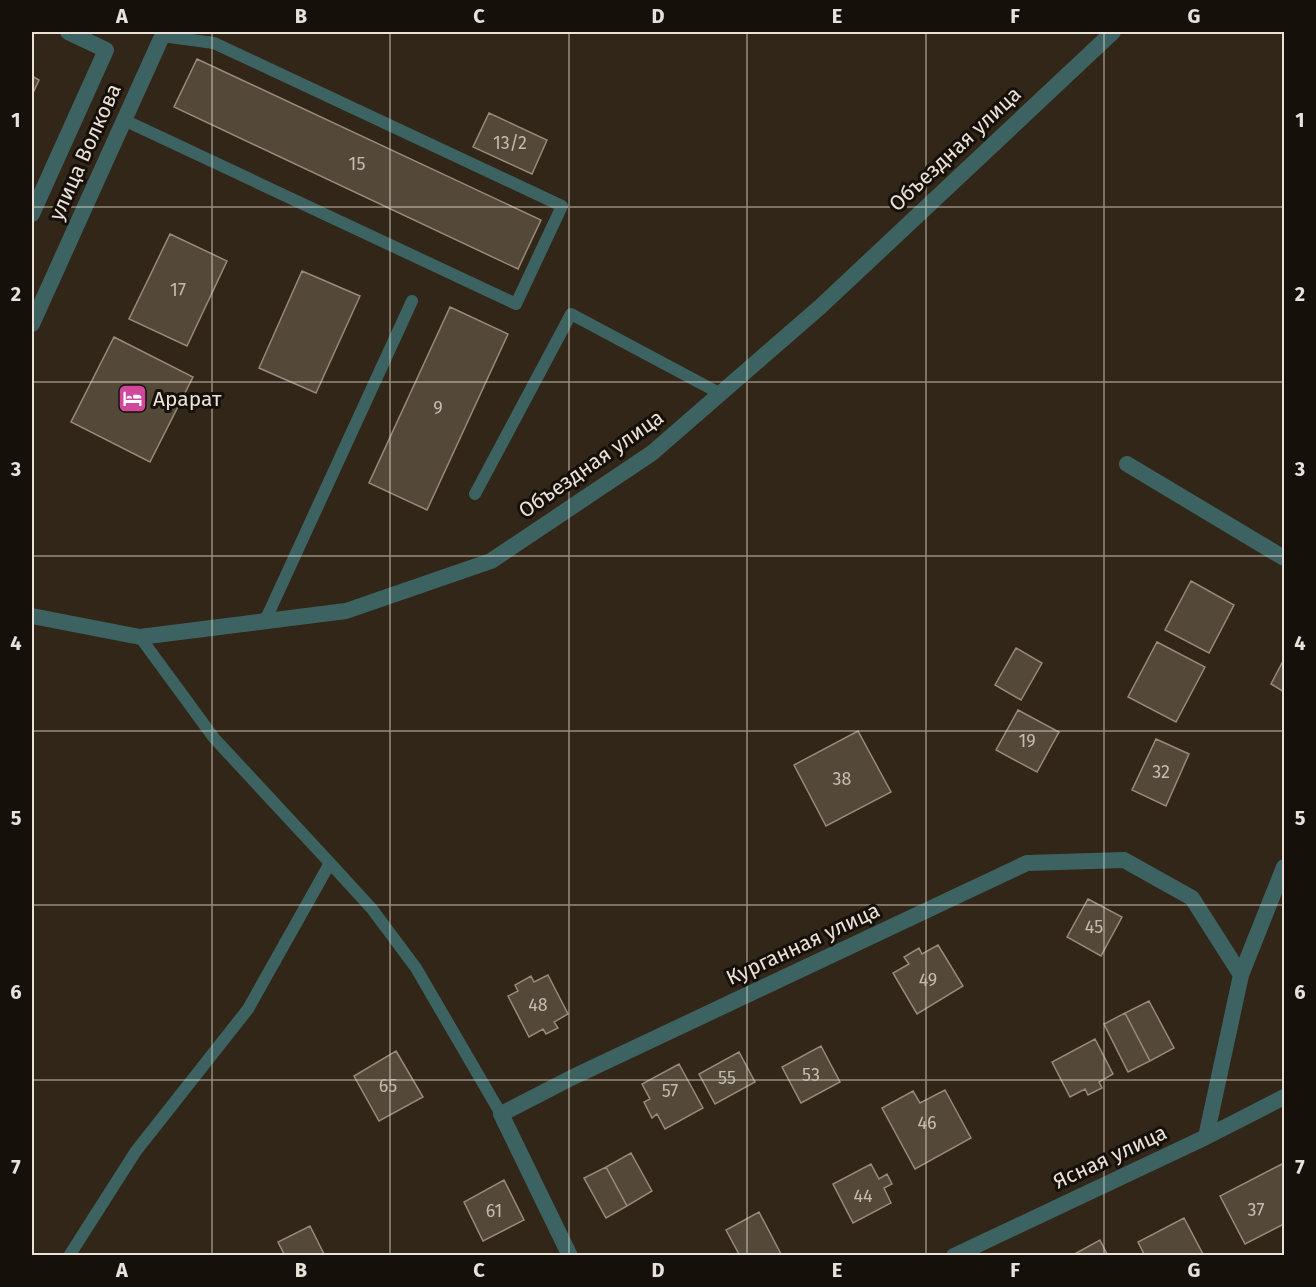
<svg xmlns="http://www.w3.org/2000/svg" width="1316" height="1287" font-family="'Fira Sans',sans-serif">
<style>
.building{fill:#544838;stroke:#988a78;stroke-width:1.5}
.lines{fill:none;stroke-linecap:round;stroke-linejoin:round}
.service{stroke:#3c6361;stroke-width:12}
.minor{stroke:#3c6361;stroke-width:16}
.grid{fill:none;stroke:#eae2d9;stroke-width:1.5;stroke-opacity:0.55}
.labels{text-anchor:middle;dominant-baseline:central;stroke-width:6;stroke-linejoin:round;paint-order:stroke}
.number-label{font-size:18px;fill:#c4bcb1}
.street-label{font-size:21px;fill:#eae2d9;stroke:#151009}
.poi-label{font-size:21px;fill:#eae2d9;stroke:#151009;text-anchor:start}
.neatline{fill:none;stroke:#eae2d9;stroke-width:2}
.grid-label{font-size:20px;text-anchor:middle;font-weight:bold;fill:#eae2d9}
</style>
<rect width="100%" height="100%" fill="#312617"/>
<path class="building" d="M197,59L541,220L518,269L174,107Z
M32,76L39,80L32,95Z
M489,113L547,140L532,174L473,147Z
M170,234L227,261L187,346L129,319Z
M302,271L360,296L316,393L259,368Z
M450,307L508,334L427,510L369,483Z
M114,337L193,377L150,462L71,422Z
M1191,581L1234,605L1209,653L1165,630Z
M1157,642L1205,667L1176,722L1128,697Z
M1016,648L1042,663L1021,700L995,685Z
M1284,659V692L1271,684Z
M1018,710L1059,732L1037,772L996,750Z
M858,731L891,792L826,826L794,765Z
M1156,739L1189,754L1166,806L1132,790Z
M1088,899L1122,917L1101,956L1067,937Z
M938,945L963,986L917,1014L893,973L909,964L904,957L919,948L922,954Z
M548,975L568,1014L554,1022L558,1028L546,1034L543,1029L529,1037L508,996L518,991L515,985L531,976L534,982Z
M1149,1001L1174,1048L1150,1061L1125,1013Z
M1125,1013L1150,1061L1128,1072L1104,1024Z
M1095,1039L1113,1074L1099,1082L1102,1088L1088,1095L1085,1089L1070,1097L1052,1062Z
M821,1046L840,1082L801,1103L782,1067Z
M396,1051L423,1097L379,1121L354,1076Z
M739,1052L755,1082L715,1104L699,1074Z
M679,1064L703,1108L665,1129L657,1114L652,1118L644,1102L650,1099L642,1084Z
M945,1090L971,1138L915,1169L882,1108L913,1091L920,1103Z
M631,1153L652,1191L627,1206L606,1167Z
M1284,1163V1224L1245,1244L1220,1196Z
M871,1164L879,1179L887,1174L892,1184L884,1188L891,1203L853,1223L833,1184Z
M606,1167L627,1206L606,1218L584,1178Z
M504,1180L524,1220L483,1241L464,1202Z
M759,1212L781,1254L740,1256L726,1230Z
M1184,1218L1204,1256H1145L1138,1242Z
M310,1226L325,1256H285L278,1242Z
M1100,1240L1108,1256H1071Z"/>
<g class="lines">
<path class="service" d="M124,120L516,304L562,206L214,43L162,36
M475,494L571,314L721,394
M265,621L412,301
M330,863L372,909L416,968L501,1114
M69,1256L136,1151L248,1009L330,863L214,738L140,637"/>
<path class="minor" d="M32,214L106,50L68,32
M32,324L164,32
M1127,464L1284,558
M32,616L140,637L346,611L491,561L652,453L820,307L1113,32
M1206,1137L1241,975L1284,867
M570,1256L501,1114L573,1077L1027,863L1124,860L1192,898L1241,975
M954,1256L1206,1137L1284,1097"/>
</g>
<path class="grid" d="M212,32V1256M390,32V1256M569,32V1256M747,32V1256M926,32V1256M1104,32V1256M32,207H1284M32,382H1284M32,556H1284M32,731H1284M32,905H1284M32,1080H1284"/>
<defs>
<symbol id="hotel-square" viewBox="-11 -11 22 22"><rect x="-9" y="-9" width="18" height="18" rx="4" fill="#d1479c" stroke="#151009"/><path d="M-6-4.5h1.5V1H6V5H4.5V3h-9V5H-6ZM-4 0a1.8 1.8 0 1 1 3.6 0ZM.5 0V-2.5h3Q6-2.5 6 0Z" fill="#fff"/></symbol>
</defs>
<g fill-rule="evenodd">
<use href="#hotel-square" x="116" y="382" width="33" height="33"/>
</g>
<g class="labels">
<g class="number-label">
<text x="510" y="143">13/2</text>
<text x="357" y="164">15</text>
<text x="178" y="290">17</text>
<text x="438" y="408">9</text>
<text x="1027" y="741">19</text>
<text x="1161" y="772">32</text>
<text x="842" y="779">38</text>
<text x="1094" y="927">45</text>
<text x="928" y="980">49</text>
<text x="538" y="1005">48</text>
<text x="811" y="1075">53</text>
<text x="727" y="1078">55</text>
<text x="388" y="1086">65</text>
<text x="670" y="1091">57</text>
<text x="927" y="1123">46</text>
<text x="863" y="1196">44</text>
<text x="1256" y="1210">37</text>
<text x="494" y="1211">61</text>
</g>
<g class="street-label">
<text transform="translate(955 149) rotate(-43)">Объездная улица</text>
<text transform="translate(85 152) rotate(-66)">улица Волкова</text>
<text transform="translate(591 464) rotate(-35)">Объездная улица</text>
<text transform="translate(803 944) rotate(-25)">Курганная улица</text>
<text transform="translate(1110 1157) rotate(-25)">Ясная улица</text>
</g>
<g class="poi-label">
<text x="153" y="399">Арарат</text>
</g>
</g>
<rect width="1316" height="1287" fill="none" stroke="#151009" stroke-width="66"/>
<rect x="33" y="33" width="1250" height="1221" class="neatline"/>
<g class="grid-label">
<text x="122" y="23">A</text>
<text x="301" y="23">B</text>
<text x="479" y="23">C</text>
<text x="658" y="23">D</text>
<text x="837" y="23">E</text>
<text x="1015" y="23">F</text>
<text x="1194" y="23">G</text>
<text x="16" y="127">1</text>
<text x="1300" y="127">1</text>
<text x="16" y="301">2</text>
<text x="1300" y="301">2</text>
<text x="16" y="476">3</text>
<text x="1300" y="476">3</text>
<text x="16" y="650">4</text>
<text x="1300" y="650">4</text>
<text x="16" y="825">5</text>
<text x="1300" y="825">5</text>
<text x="16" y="999">6</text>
<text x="1300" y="999">6</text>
<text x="16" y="1174">7</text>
<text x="1300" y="1174">7</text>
<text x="122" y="1277">A</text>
<text x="301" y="1277">B</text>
<text x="479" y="1277">C</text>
<text x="658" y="1277">D</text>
<text x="837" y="1277">E</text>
<text x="1015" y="1277">F</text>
<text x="1194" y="1277">G</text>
</g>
</svg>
